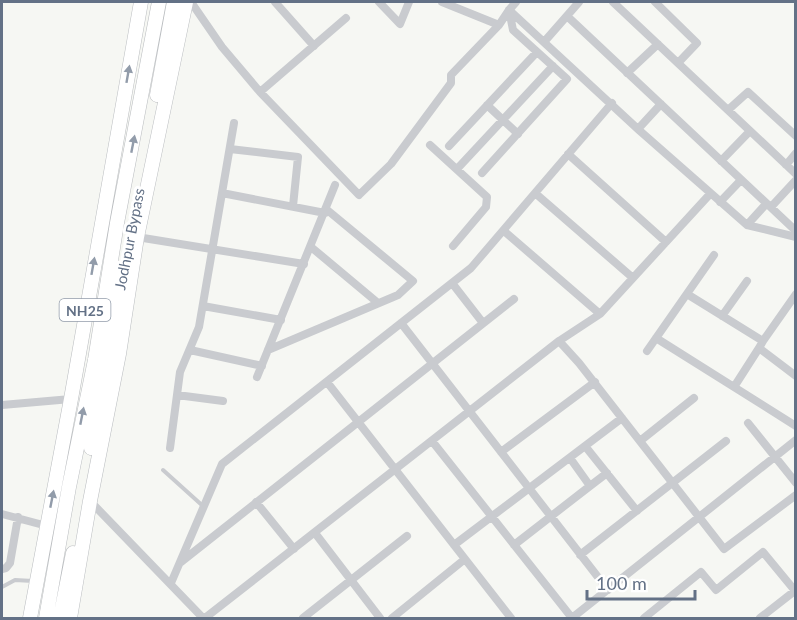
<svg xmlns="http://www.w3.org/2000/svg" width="797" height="620" font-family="Lato,sans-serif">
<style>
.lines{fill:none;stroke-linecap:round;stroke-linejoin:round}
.highway-casing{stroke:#babdc0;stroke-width:15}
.lane{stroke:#c9cbcf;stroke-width:4}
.street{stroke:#c9cbcf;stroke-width:8}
.highway{stroke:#fff;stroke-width:14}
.oneway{fill:#929caa}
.labels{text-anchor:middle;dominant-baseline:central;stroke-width:6;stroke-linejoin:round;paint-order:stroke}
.shield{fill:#fff;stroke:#929caa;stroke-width:1.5}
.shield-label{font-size:14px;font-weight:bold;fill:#637186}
.street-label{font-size:15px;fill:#637186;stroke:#fff}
</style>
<rect width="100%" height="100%" fill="#f6f7f3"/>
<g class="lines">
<defs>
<path id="highway" d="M157,95L174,2
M91,448L123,269
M30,618L71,399L141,2
M46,618L69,487L95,360L117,223L159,2
M60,618L73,553
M70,618L90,501L119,354L137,237L186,2"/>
</defs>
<use href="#highway" class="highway-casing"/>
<path class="lane" d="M163,470L204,507
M2,587L15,580L33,581"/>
<path class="street" d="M191,2L222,47L260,92L359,195L391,164L451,83V75L499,25L509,10
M275,2L314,46
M379,2L400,24L409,2
M442,2L499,25
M516,2L509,10L640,131L747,225L796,237
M613,2L796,174
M655,2L697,43L678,63
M567,16L796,231
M544,42L579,2
M627,73L658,44
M260,92L346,18
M487,105L518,134
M728,110L748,92L796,136
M638,129L661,104
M430,145L487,197L486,207L453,246
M449,146L537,52
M230,149L298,157L293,206
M568,154L666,242
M721,161L750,131
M786,165L796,153
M457,169L553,66
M482,173L567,79L513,30L509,10
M222,193L325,213
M535,193L633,278
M720,202L741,180
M771,207L796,180
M747,225L766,204
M504,231L600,314
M137,237L304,264
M311,247L378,303
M452,283L483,323
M687,294L763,341L759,348L796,376
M203,306L281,320
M722,316L747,281
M401,323L608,590
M656,338L796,426
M559,341L579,363L724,549L796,495
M763,341L796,294
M190,350L262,366
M268,350L398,295L413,281L326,209
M647,351L714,255
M257,377L335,185
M327,382L511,618
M734,387L759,348
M177,395L223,401
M2,405L71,399
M748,423L796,483
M432,441L572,618
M640,441L694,398
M585,446L637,511
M170,448L180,372L199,327L234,123
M501,452L595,382
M590,486L607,473
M90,501L203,618
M256,502L294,549
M2,514L47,526
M315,533L380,618
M454,545L622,418
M514,545L590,486L570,458
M580,555L726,441
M181,562L514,299
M2,569L6,568L10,563L18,517
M171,583L222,464L471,268L612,103
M205,618L559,341L600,314L710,194
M303,618L407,536
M392,618L465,559
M572,618L796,440
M644,618L701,572L716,590L763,552L796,592
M760,618L796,590"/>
<use href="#highway" class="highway"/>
</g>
<defs><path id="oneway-solid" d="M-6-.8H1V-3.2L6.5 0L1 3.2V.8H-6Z" transform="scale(1.5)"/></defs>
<g class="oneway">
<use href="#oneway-solid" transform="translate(128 74) rotate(-80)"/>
<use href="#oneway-solid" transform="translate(133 144) rotate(-79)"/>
<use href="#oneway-solid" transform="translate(93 266) rotate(-80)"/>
<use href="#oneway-solid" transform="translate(82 416) rotate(-79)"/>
<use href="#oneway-solid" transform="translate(52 499) rotate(-79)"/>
</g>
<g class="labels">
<rect class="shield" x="59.5" y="299" width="51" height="22" rx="4.5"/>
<g class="shield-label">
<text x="85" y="310">NH25</text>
</g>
<g class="street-label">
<text transform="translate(129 239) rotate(-79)">Jodhpur Bypass</text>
</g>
</g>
<rect width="797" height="620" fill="none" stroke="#637186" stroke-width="6"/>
<path d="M587 590v9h108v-9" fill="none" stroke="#637186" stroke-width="3"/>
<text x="596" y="590" font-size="18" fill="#637186" stroke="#ffffff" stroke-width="4.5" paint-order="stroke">100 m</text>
</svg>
